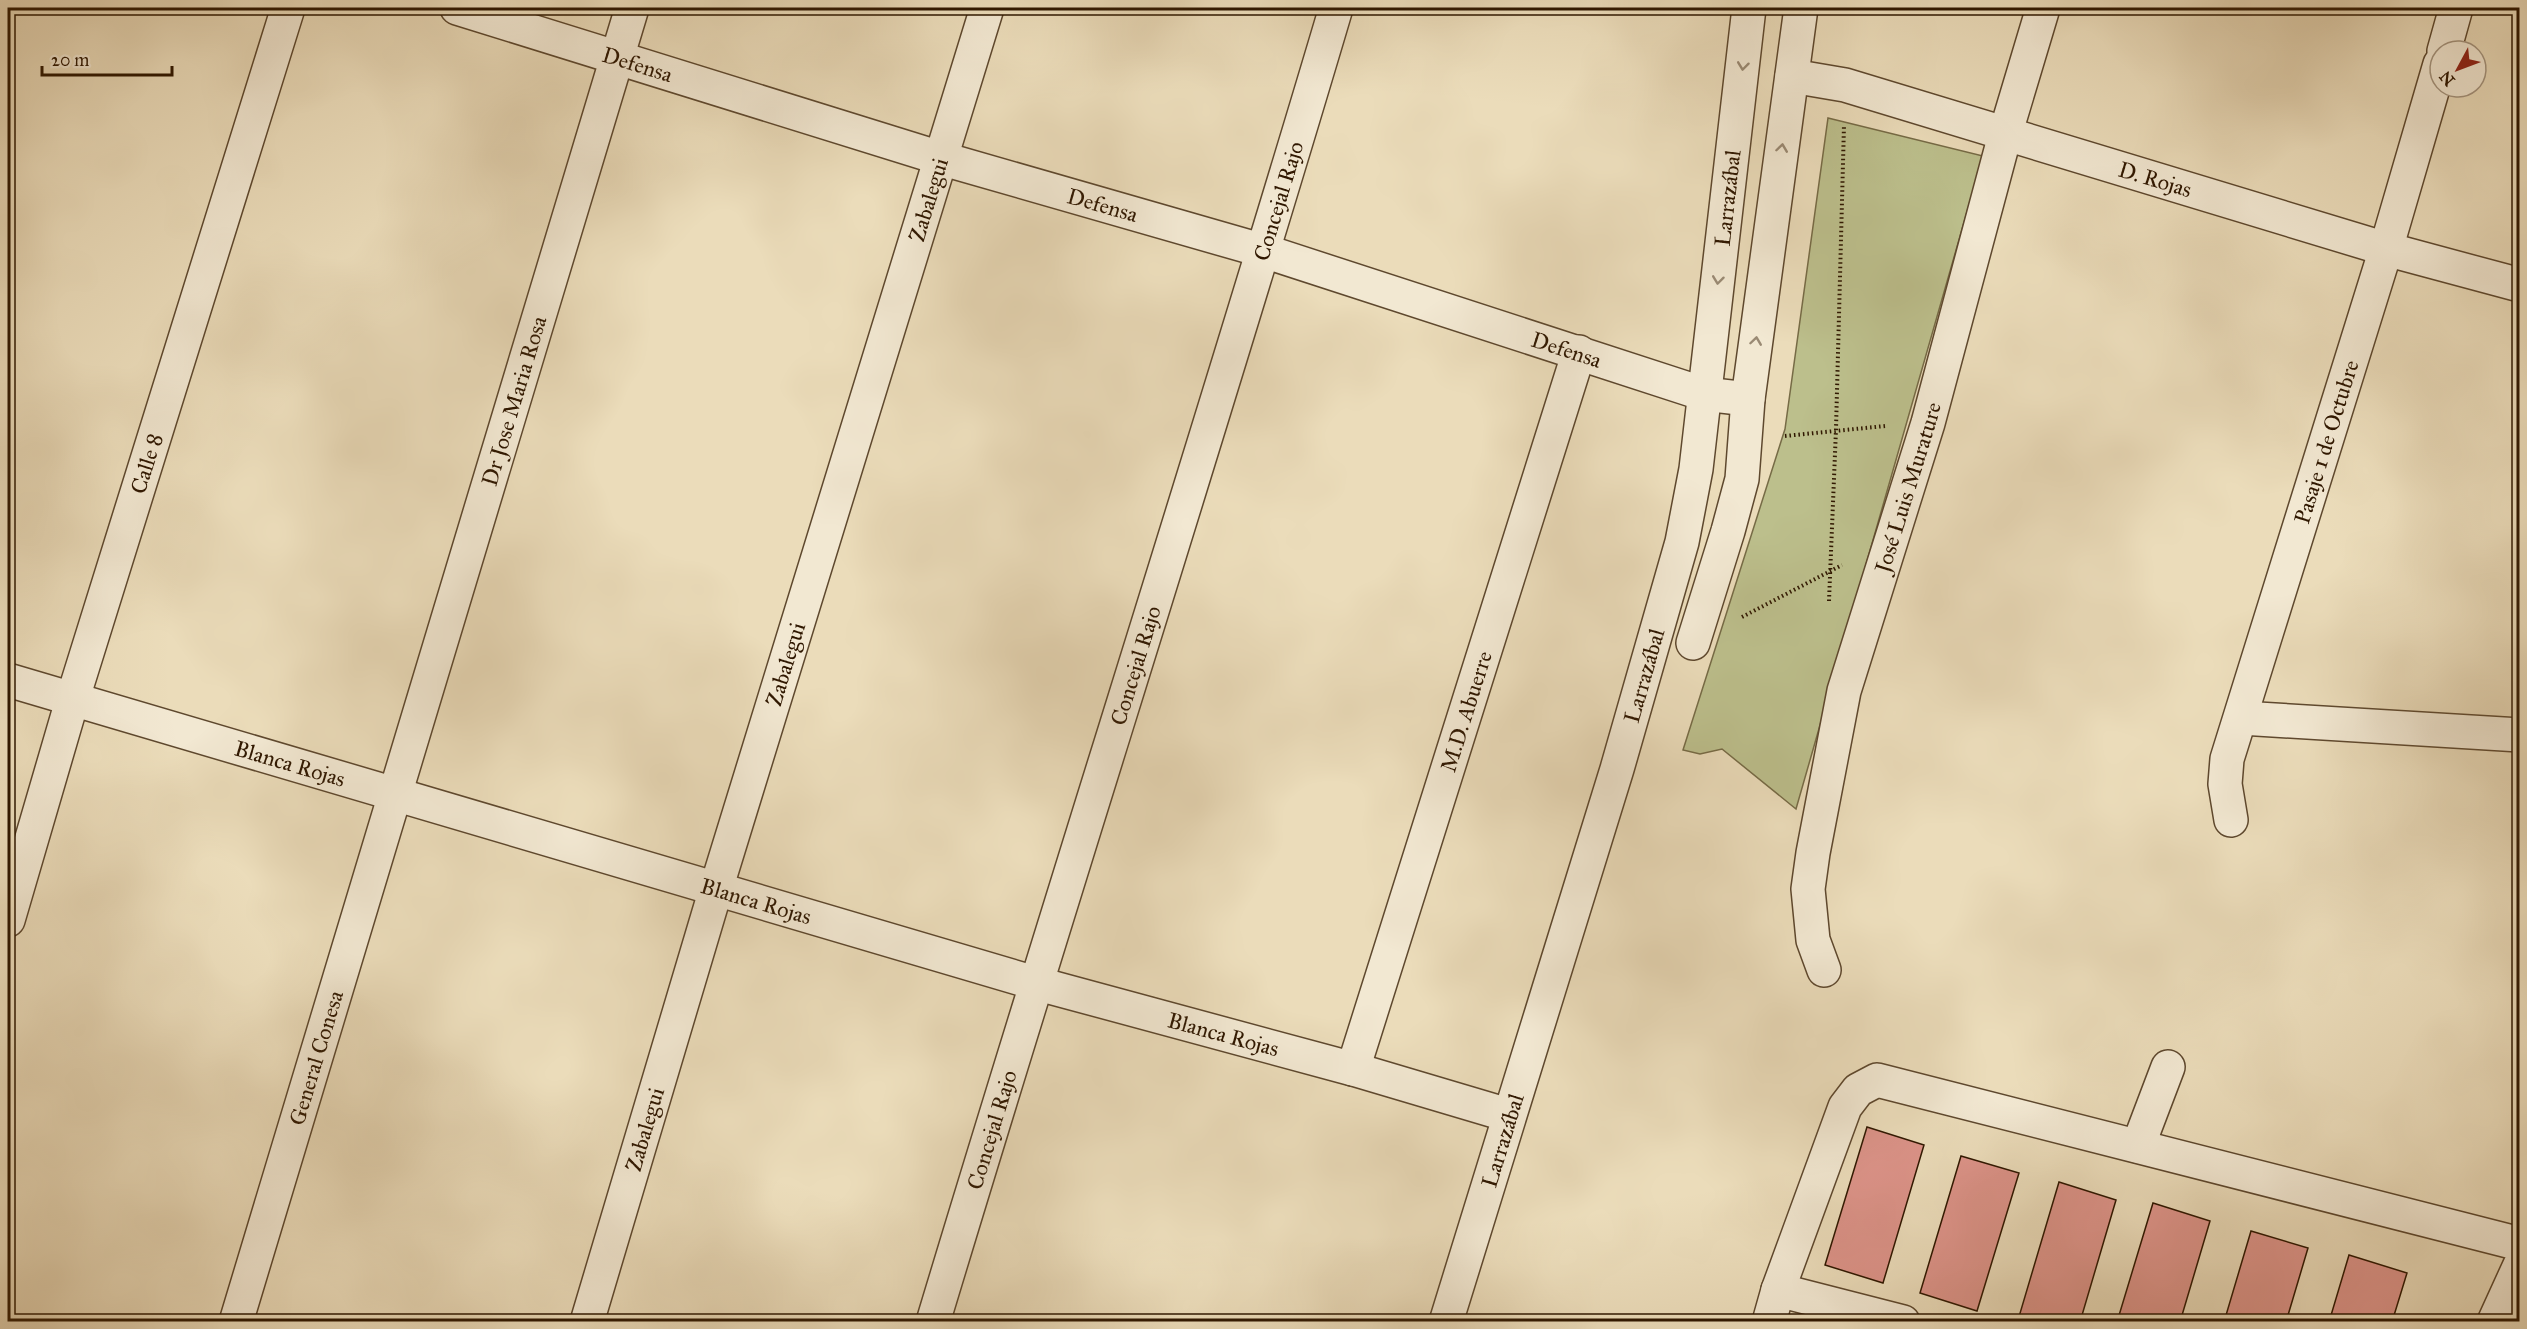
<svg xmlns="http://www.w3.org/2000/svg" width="2527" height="1329" font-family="'IM FELL Great Primer',serif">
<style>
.green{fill:#bcbf8c;stroke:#766b46;stroke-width:1.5}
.building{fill:#dd948a;stroke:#2f1700;stroke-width:1.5}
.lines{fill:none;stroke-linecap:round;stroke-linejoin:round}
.minor-casing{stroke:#5e482e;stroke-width:36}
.path{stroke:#2f1700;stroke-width:4;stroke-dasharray:1.5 3;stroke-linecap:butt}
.minor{stroke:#f2e8d2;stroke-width:33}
.oneway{stroke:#9a8a74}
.labels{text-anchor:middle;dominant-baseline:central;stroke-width:6;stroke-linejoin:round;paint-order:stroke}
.street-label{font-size:22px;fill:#2f1700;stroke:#f2e8d2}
</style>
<rect width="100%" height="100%" fill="#ebdcba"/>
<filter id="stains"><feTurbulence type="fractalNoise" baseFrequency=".00333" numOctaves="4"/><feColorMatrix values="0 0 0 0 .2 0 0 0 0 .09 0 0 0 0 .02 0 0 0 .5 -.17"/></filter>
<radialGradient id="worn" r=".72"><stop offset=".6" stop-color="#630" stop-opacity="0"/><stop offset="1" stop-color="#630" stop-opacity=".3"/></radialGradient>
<path class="green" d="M1828,118L1983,156L1796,809L1722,749L1700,754L1683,750L1785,429Z"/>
<path class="building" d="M1867,1127L1924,1145L1883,1283L1825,1265Z
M1961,1156L2019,1173L1977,1311L1920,1293Z
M2059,1182L2116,1200L2080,1322H2022L2018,1320Z
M2153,1203L2210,1221L2180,1322H2117Z
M2251,1231L2308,1248L2286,1322H2224Z
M2349,1255L2407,1273L2392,1322H2329Z"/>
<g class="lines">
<defs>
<g id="minor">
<path id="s1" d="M457,8L940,158L1264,251L1704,394L1748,399"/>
<path d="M2444,51L2456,8"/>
<path id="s2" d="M1792,76L1845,85L2386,249L2520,285"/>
<path d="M1693,643L1728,531L1742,479L1748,399L1801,8"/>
<path id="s3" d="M8,680L1035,983L1353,1069L1508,1115"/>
<path d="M2241,718L2520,735"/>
<path id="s4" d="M2231,820L2225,784L2227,759L2386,249L2440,64"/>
<path id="s5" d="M8,920L72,701L288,8"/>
<path id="s6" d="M1824,970L1813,940L1808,889L1813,853L1844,691L1928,423L2005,135L2043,8"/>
<path id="s7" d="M1353,1069L1579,352"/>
<path d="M2138,1146L2168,1067"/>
<path d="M1778,1290L1903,1322"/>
<path id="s8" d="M236,1322L632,8"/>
<path id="s9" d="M587,1322L716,889L987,8"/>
<path id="s10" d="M933,1322C1065,883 1206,447 1336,8"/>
<path id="s11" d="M1446,1322L1617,769L1682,542L1696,469L1749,8"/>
<path d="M1769,1322L1778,1290L1845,1107L1858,1090L1877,1080L2520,1244"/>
<path d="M2494,1322L2520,1265"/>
</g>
</defs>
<use href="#minor" class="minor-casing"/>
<path class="path" d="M1785,436L1885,426
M1829,601L1836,429L1844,125
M1742,617L1842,565"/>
<use href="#minor" class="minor"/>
</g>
<defs><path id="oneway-chevron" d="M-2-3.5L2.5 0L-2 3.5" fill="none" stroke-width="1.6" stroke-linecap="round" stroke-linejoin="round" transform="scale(1.5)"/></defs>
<g class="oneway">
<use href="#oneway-chevron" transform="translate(1743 66) rotate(97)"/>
<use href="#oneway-chevron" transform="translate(1782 148) rotate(-82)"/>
<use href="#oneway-chevron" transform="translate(1718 280) rotate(97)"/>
<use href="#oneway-chevron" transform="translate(1756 341) rotate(-82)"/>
</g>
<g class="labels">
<g class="street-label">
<text stroke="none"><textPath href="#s1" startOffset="189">Defensa</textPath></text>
<text stroke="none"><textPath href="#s2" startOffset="378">D. Rojas</textPath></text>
<text stroke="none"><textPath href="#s11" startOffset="1162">Larrazábal</textPath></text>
<text stroke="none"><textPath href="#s9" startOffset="1173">Zabalegui</textPath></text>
<text stroke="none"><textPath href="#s10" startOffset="1173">Concejal Rajo</textPath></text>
<text stroke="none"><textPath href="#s1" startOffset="675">Defensa</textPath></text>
<text stroke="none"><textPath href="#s1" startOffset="1161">Defensa</textPath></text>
<text stroke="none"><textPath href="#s8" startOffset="962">Dr Jose Maria Rosa</textPath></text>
<text stroke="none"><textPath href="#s4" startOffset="394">Pasaje 1 de Octubre</textPath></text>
<text stroke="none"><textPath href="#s5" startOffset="477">Calle 8</textPath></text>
<text stroke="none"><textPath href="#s6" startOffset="498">José Luis Murature</textPath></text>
<text stroke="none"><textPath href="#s9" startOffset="687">Zabalegui</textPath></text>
<text stroke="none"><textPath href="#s10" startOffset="687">Concejal Rajo</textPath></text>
<text stroke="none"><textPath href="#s11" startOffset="676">Larrazábal</textPath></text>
<text stroke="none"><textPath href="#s7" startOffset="375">M.D. Abuerre</textPath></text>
<text stroke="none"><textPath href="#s3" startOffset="294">Blanca Rojas</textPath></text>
<text stroke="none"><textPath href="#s3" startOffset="780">Blanca Rojas</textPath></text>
<text stroke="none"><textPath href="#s3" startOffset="1266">Blanca Rojas</textPath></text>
<text stroke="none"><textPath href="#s8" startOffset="276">General Conesa</textPath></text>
<text stroke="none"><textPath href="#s9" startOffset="201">Zabalegui</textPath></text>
<text stroke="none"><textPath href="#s10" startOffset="201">Concejal Rajo</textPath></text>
<text stroke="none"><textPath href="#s11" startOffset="190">Larrazábal</textPath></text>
</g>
</g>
<rect width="2527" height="1329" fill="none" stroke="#ebdcba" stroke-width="30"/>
<rect x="9" y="9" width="2509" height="1311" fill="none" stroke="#2f1700" stroke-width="3"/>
<rect x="15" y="15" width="2497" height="1299" fill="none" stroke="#2f1700" stroke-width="1.5"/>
<g transform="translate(2458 69) rotate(229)"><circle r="28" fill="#f2e8d2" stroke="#a4947e" stroke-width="1.5"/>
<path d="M0-4.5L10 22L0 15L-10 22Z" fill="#8f2418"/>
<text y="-9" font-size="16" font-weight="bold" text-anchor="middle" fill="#2f1700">N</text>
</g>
<path d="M42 66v9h130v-9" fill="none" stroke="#2f1700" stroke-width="3"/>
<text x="51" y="66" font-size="18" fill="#2f1700" stroke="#f2e8d2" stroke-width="4.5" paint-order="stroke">20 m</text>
<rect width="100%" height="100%" filter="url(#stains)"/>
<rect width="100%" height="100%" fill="url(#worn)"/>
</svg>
